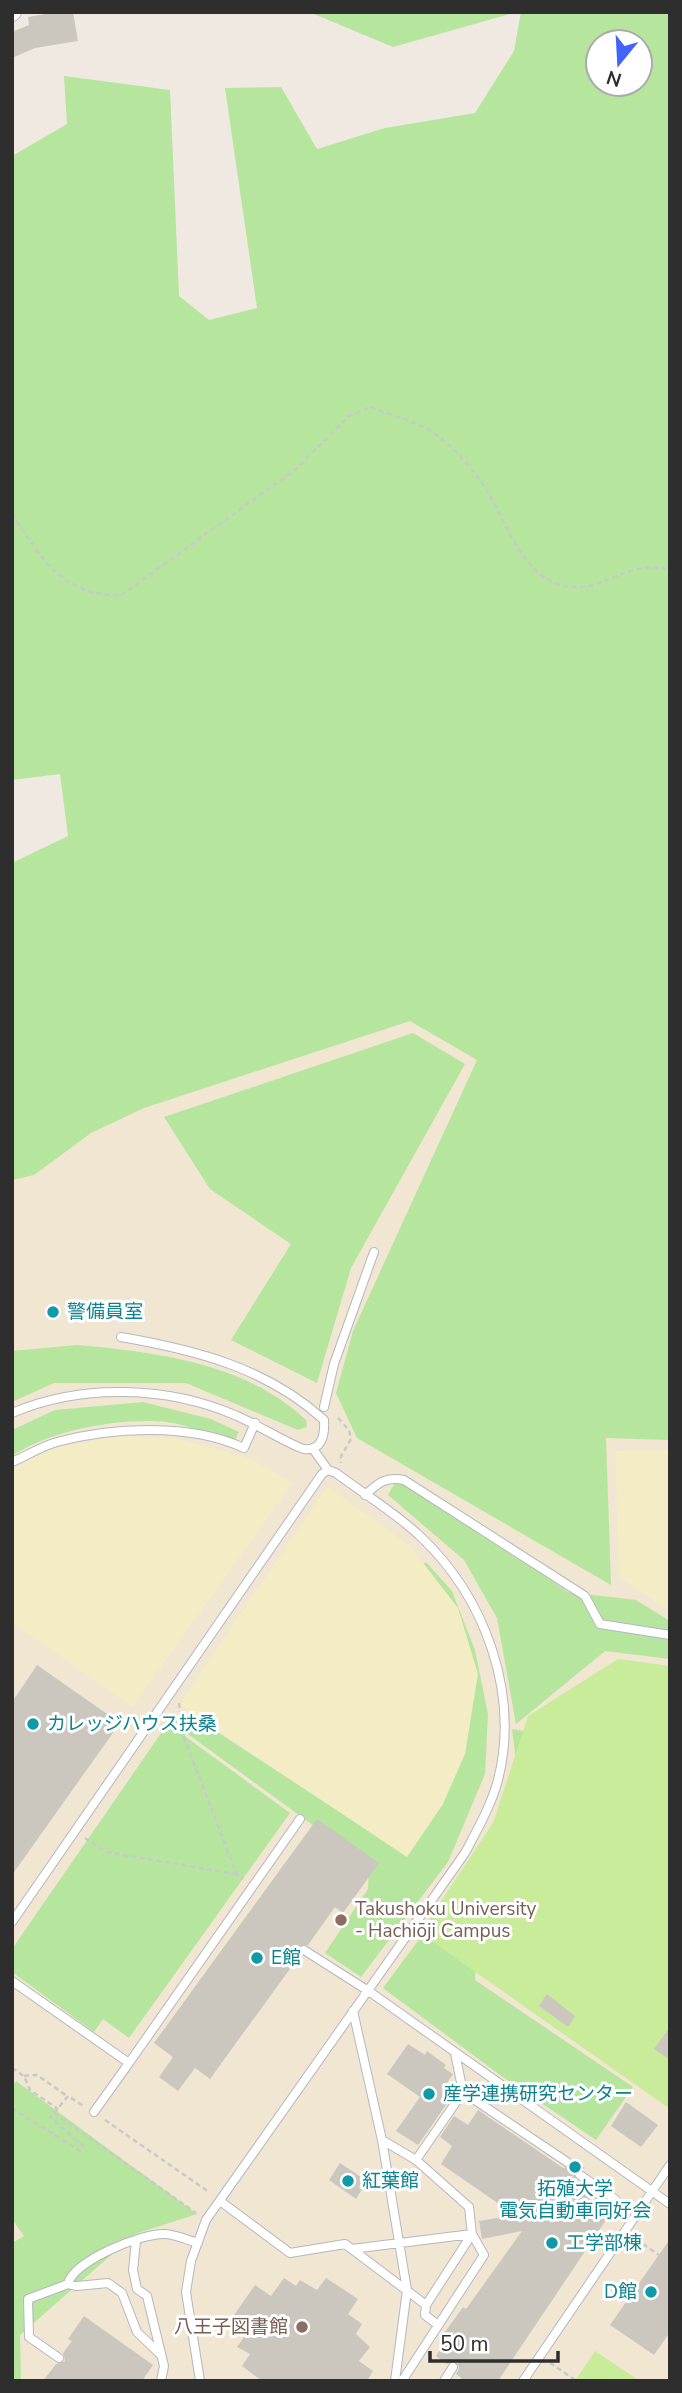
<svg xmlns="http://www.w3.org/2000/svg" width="682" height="2393" font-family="'Nunito Sans','Noto Sans JP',sans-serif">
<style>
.education{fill:#f0e6d1}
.green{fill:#b6e59e;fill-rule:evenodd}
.sand{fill:#f3ecc5}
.pitch{fill:#c9ec9a}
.building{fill:#cbc7bf}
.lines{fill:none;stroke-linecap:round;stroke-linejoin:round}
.service-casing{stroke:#b4b7c1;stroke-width:10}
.minor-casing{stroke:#b4b7c1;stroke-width:18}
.path{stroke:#c9c9c9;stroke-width:2.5;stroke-dasharray:5 3.5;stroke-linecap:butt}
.service{stroke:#fff;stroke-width:8}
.minor{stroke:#fff;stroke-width:16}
.culture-dot{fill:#0f9aa8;stroke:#fff;stroke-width:2.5}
.education-dot{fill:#8d6e63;stroke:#fff;stroke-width:2.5}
.labels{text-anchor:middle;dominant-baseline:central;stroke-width:6;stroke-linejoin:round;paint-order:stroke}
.culture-label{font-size:19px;fill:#0d838f;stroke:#fff;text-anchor:start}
.education-label{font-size:19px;fill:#785e54;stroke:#fff;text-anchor:start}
</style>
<rect width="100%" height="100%" fill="#efe9e1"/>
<path class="education" d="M437,985L670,1348V2381H12V1107Z"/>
<path class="green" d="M309,12H517L393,47Z
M521,12H670V1440L606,1438L611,1585L357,1438L336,1393L353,1331L477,1060L410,1021L144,1108L91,1133L34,1175L12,1180V863L68,836L60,774L12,780V156L67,124L64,76L170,90L179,296L209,320L257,308L225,88L281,87L317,149L385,128L475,113L514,51ZM640,42V84H598V42Z
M413,1033L465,1064L351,1268L317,1383L231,1340L291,1244L210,1189L164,1117Z
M77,1345C156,1352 246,1363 306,1420L307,1427L298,1430L186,1383H54L12,1402V1351Z
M143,1402L211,1419L239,1432L234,1442C213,1436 189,1425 167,1422C122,1417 49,1430 12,1456V1430L55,1410Z
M400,1474L568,1592L636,1600L670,1621V1659L605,1651L516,1724L497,1618L464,1560L388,1495Z
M426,1562L452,1591L475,1650L488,1714L485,1774L448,1862L361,1977L325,1953L368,1889L369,1866L185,1732L196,1718L407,1856L416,1570Z
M175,1713L186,1737L290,1813L129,2038L103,2019L94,2032L12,1972V1949Z
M512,1729L534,1733L479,1879L475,1980L633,2087L596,2140L500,2075L383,1988L490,1844L516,1760Z
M16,2081L197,2214L135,2234L20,2335L21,2381H12V2243L24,2236L12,2219V2087Z"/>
<path class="sand" d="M124,1435L178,1439L250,1458L293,1483L132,1707L12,1622V1469L53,1448Z
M670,1450V1611L619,1577L615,1451Z
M327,1486L410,1546L458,1608L478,1674L465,1754L443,1804L407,1857L179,1705Z"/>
<path class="pitch" d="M618,1659L670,1666V2109L420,1933L493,1823L528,1716Z
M595,2351L640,2381H575Z"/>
<path class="building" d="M57,12H73L78,41L35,48L12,58V32L29,25L28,17Z
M37,1665L120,1723L12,1875V1702Z
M317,1819L379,1863L343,1913L335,1907L308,1945L299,1946L300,1955L210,2079L195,2068L178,2091L159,2077L173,2057L154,2043Z
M547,1994L575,2016L568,2027L539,2006Z
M670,2027V2060L654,2049Z
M408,2044L425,2055L427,2051L446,2065L444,2068L453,2074L445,2086L455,2092L418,2145L396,2131L420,2097L387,2074Z
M626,2102L658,2125L641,2147L611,2126Z
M478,2110L563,2168L572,2166L573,2159L585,2168L575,2171L576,2180L616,2205L498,2381H465L456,2374L459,2368L457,2362L447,2364L436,2356L444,2344L440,2339L463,2307L466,2309L522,2231L482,2239L479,2221L515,2215L441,2164L452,2146L440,2137L454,2116L468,2125Z
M340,2163L367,2181L356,2199L329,2180Z
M670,2239V2332L654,2355L610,2325Z
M284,2278L296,2286L300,2280L317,2290L326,2278L358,2299L348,2314L362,2324L356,2334L370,2347L359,2361L373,2371L367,2381H262L242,2366L250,2354L237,2347L249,2330L232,2318L255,2285L271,2296Z
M84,2316L153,2365L142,2381H43L56,2364L65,2361L63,2353L72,2341L68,2339Z"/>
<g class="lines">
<defs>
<path id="service" d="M324,1407L334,1364L374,1252
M12,1413C82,1383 169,1386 237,1416C250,1421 296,1448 304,1449C322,1451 325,1435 324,1420C267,1368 196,1350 121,1337
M313,1449L328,1470
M12,1462C26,1456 42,1446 57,1442C113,1427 190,1423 244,1448L255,1423
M365,1495C378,1483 386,1476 404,1480L585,1596L600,1624L670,1635
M12,1922L322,1474L328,1470L336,1473C364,1494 396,1513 421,1537C485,1598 520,1693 498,1780C491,1806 477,1830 465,1853L206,2220L191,2261L186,2292L200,2381
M304,1950L370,1992L670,2204
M12,1981L129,2063L300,1819
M353,2011L382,2140L407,2290L395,2381
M463,2092L567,2162
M94,2112L129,2063
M382,2140L416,2160
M580,2175L615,2199
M220,2201L290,2253L345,2244L426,2305
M136,2241L133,2270L137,2289L147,2296L164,2366L161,2381
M352,2249L472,2234
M438,2325L425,2315L426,2305L472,2234
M161,2355L137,2332L122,2293L108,2283L77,2286L68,2284C73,2261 143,2232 166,2234C176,2235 188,2240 198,2243
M59,2358L29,2337L28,2299L68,2284
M402,2381L484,2255L472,2234L469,2207L416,2160L463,2092L455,2053
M444,2381L453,2367
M523,2381L670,2165"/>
<path id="minor" d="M12,13L13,12"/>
</defs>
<use href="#service" class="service-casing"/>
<use href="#minor" class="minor-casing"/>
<path class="path" d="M12,514C42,559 61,594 120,596L296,469L349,416L371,407C388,415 409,419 425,428C444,438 460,455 473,471C503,504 512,567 558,584C600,599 627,556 670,570
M338,1418L349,1430L351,1439L341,1456V1463
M179,1703L183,1735L237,1875L243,1879
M85,1838L106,1852L236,1874
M12,2068L24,2076L30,2090L58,2109
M24,2076L37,2075L67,2096
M12,2108L80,2151L83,2146L50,2117L54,2113L196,2213
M54,2113L68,2096L85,2107
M105,2120L209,2192
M636,2239L659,2255
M550,2363L575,2380"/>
<use href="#service" class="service"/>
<use href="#minor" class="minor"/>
</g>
<g class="culture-dot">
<circle cx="53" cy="1312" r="7"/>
<circle cx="33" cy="1724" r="7"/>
<circle cx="257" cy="1958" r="7"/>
<circle cx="429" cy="2094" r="7"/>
<circle cx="575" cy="2167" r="7"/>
<circle cx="348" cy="2181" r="7"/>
<circle cx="552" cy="2243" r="7"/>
<circle cx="651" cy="2292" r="7"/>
</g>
<g class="education-dot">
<circle cx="341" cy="1920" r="7"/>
<circle cx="302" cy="2327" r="7"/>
</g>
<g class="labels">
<g class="culture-label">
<text x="67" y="1312">警備員室</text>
<text x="47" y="1724">カレッジハウス扶桑</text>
<text x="271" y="1958">E館</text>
<text x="443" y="2094">産学連携研究センター</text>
<text x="362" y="2181">紅葉館</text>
<text x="575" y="2189" text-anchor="middle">拓殖大学<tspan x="575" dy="22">電気自動車同好会</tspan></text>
<text x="566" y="2243">工学部棟</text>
<text x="637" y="2292" text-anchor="end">D館</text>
</g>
<g class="education-label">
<text x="355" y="1909">Takushoku University<tspan x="355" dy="22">- Hachiōji Campus</tspan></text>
<text x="288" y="2327" text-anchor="end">八王子図書館</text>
</g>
</g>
<rect width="682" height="2393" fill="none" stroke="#2e2e2e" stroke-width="28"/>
<g transform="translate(619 63) rotate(198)"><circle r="33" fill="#ffffff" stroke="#ababab" stroke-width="2"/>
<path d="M0-5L12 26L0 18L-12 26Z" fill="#4264fb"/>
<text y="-10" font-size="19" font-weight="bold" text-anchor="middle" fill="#2e2e2e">N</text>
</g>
<path d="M430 2351v10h128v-10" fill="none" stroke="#2e2e2e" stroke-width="3.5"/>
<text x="440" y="2351" font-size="21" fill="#2e2e2e" stroke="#ffffff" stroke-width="5" paint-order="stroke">50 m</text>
</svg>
